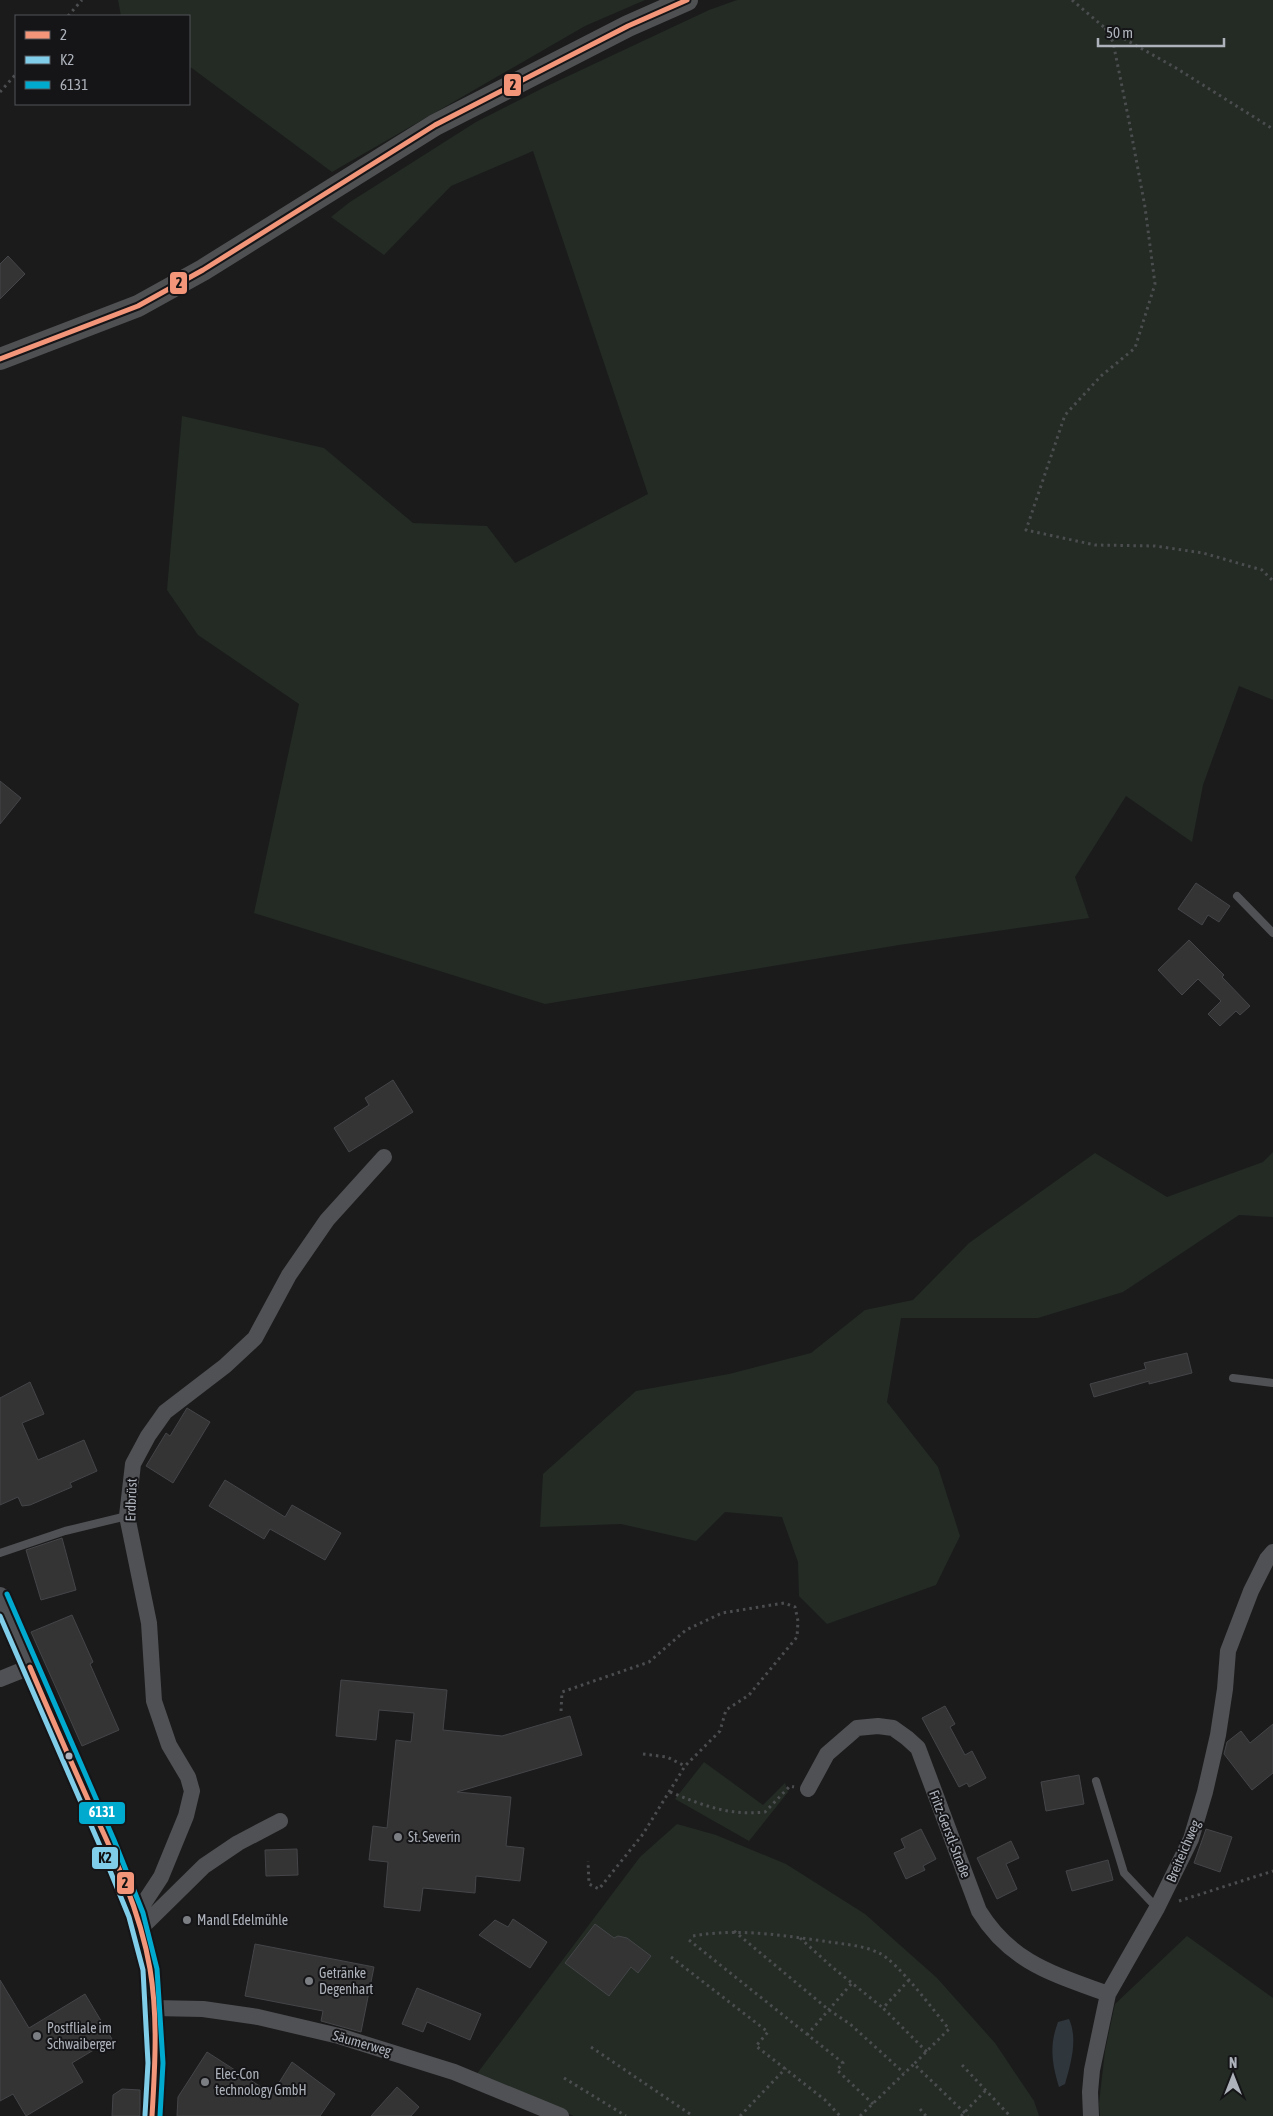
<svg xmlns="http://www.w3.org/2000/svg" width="1273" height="2116" font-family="'Asap Condensed',sans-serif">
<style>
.green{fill:#232b24}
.water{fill:#2f373d}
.building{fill:#343435;stroke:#444548}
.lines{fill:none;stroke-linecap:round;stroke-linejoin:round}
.path{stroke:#4b4d4f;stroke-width:3;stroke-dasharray:2.5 4;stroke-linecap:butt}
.service{stroke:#505154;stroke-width:8}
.minor{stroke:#505154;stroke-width:16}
.tertiary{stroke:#505154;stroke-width:20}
.secondary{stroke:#4f5052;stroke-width:22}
.bus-1-casing{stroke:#151518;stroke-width:9}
.bus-2-casing{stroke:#151518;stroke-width:9}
.bus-3-casing{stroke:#151518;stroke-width:9}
.bus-1{stroke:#f29579;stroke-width:5}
.bus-2{stroke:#80cde9;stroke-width:5}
.bus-3{stroke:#00a9ce;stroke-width:5}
.bus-dot{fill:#aeb3bb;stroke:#151518;stroke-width:2}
.poi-dot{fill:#7b7e83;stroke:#151518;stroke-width:2}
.labels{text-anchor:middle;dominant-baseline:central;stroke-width:4;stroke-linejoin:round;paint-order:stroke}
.street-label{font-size:14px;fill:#aeb3bb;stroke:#151518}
.poi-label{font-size:14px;fill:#aeb3bb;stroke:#151518;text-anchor:start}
.line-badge{stroke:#151518;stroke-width:2}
.badge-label{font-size:14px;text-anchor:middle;font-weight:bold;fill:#fff}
.pale-badge-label{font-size:14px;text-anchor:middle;font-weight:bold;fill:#111}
</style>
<rect width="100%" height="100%" fill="#1b1b1c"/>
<path class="green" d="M118,0H645L585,26L332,172L189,66V16H121Z
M737,0H1273V700L1239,686L1203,785L1192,842L1126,796L1075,877L1089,918L899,945L545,1004L254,913L299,704L198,635L167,590L182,416L324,448L413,523L487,526L515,563L648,494L533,151L451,186L384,255L331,217L350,202L476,122L545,87L709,10Z
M1273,1152V1217L1239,1215L1123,1292L1038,1318H901L887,1402L938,1467L960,1536L936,1585L827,1624L799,1596L798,1562L782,1517L725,1512L696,1541L621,1524L540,1527L543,1474L636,1391L729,1374L811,1353L865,1310L913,1300L969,1243L1095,1153L1167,1197L1263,1162Z
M704,1762L763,1805L785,1783L788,1792L749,1841L675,1799Z
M677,1824L716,1835L786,1864L865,1914L937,1978L995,2043L1034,2101L1039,2116H574L473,2079L640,1857Z
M1187,1936L1273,1998V2116H1100L1099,2103L1105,2051L1115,2004Z"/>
<path class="water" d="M1069,2019C1078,2039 1071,2063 1065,2084L1059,2087C1052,2063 1049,2046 1058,2022Z"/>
<path class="building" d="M8,256L25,274L0,299V264Z
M0,781L21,798L0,824Z
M1196,883L1230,906L1219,922L1208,915L1202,925L1178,909Z
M1189,940L1224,975L1222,977L1250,1006L1240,1015L1236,1011L1220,1026L1208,1014L1221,1001L1198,979L1182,995L1158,970Z
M393,1080L413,1112L349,1152L334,1128L369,1105L365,1098Z
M1187,1353L1192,1373L1149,1384V1381L1094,1397L1090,1384L1146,1369L1144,1363Z
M30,1382L44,1414L22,1423L38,1460L84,1440L97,1471L70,1483L72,1487L30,1505L22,1506L18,1497L0,1505V1398Z
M187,1408L210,1422L173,1483L146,1466L166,1433L170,1436Z
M225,1480L285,1517L292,1505L341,1533L325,1560L270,1529L264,1539L209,1506Z
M62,1538L76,1590L41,1600L26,1550Z
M72,1615L93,1662L90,1664L119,1730L82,1746L31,1632Z
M341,1680L447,1690L443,1730L502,1736L570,1716L582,1755L457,1792L511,1797L506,1846L524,1848L520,1881L476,1876L475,1893L423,1888L420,1911L384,1907L388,1862L369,1860L373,1826L387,1828L396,1740L411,1742L414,1713L379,1710L376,1740L336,1736Z
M945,1706L955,1724L950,1727L965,1755L972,1751L986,1778L969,1787L967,1783L959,1787L922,1718Z
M1273,1724V1773L1252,1790L1224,1754L1227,1742L1241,1731L1250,1743Z
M1079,1775L1084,1804L1046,1811L1041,1782Z
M921,1829L936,1859L923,1866L925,1870L906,1879L894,1853L905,1848L901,1839Z
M1206,1829L1232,1837L1220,1872L1194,1863Z
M1011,1841L1019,1858L1006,1864L1017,1889L997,1899L977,1858Z
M297,1849L298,1875L266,1876L265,1850Z
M1108,1860L1113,1880L1072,1891L1066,1871Z
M513,1919L547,1942L530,1968L479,1935L495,1920L508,1927Z
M595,1924L614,1938L618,1936L627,1938L651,1956L638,1973L631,1967L609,1996L565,1963Z
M255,1944L374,1967L361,2032L321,2021L323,2011L245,1996Z
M0,1980L29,2028L85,1994L112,2039L72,2063L83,2082L26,2116L13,2094L0,2101Z
M417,1988L481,2014L470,2040L427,2022L423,2032L402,2024Z
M207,2052L272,2094L292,2062L335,2094L320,2116H177L178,2097Z
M397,2087L419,2107L411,2116H371Z
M122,2089L140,2090V2116H112L113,2095Z"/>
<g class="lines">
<path class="path" d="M1072,0L1105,28L1176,68L1273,129
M68,16L82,0
M1105,28L1113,42L1129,121L1145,207L1155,284L1135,348L1101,376L1065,415L1026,530L1095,545L1155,546L1203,553L1262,570L1273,581
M0,92L16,74
M561,1711L562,1692L649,1662L686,1630L722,1613L784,1603L795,1607L798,1621L797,1637L749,1695L726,1710L720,1731L685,1766L643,1834L599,1889L589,1884L588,1861
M643,1754L667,1757L685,1766
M670,1792C702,1805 729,1816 765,1812L790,1786L794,1787
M1179,1901L1273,1871
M734,1931L829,2010L850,2024L904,2073
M693,1936C738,1928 779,1935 823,1941C841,1944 863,1945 879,1953C898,1962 934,2011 949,2029L914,2064L968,2116
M800,1938L832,1967L883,2008
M689,1940L843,2063L837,2070L873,2104
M671,1957L768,2032L756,2046L825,2100L840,2116
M909,1980L883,2008L927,2052
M807,2035L852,1983
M591,2047L693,2116
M962,2065L1010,2116
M564,2078L626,2116
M920,2109L926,2116
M740,2116L786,2068
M860,2116L914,2064
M961,2116L986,2090"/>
<path class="service" d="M1237,896L1273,933
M1233,1378L1273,1383
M0,1553L65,1531L127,1516
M1096,1781L1124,1873L1157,1908"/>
<path class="minor" d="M0,1679L30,1667
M808,1789L827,1754L857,1728L878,1726L893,1728L907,1738L918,1748L979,1911C1011,1963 1054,1974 1108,1994
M136,1915L161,1877L186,1816L192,1791L188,1777L169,1745L154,1701L149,1623L127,1516L133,1464L148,1436L165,1412L225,1366L255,1338L289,1275L327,1220L384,1157
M140,1929L204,1866L238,1843L280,1821
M153,2008L203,2009L258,2017L339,2036L454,2072L561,2116
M1091,2116L1090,2092L1092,2070L1108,1994L1157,1908L1191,1839L1205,1792L1218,1735L1225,1689L1228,1651L1251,1591L1267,1559L1273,1552"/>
<path class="tertiary" d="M0,1597L107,1843L136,1915L150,1969L156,2063L152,2116"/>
<path class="secondary" d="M0,359L138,306L203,270L435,125L628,26L687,0"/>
<defs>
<path id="bus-1" d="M0,359L138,306L203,270L435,125L628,26L687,0
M30,1667C49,1712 69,1757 89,1802C114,1855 140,1910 150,1969C158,2017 155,2067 152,2116"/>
<path id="bus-2" d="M0,1616L100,1846L129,1917L143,1970L148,2063L145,2115"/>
<path id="bus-3" d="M7,1594L114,1840L143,1913L157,1969L163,2063L160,2116"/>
</defs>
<use href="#bus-1" class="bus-1-casing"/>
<use href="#bus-2" class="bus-2-casing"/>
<use href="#bus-3" class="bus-3-casing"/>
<use href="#bus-1" class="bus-1"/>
<use href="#bus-2" class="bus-2"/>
<use href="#bus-3" class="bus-3"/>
</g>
<circle class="bus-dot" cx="69" cy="1756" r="4.5"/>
<g class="poi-dot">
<circle cx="398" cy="1837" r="5"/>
<circle cx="187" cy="1920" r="5"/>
<circle cx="309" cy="1981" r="5"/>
<circle cx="37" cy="2036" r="5"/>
<circle cx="205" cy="2082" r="5"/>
</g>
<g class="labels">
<g class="street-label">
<text transform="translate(131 1500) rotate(-88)">Erdbrüst</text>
<text transform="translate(950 1834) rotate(69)">Fritz-Gerstl-Straße</text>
<text transform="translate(1183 1851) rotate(-67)">Breiteichweg</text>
<text transform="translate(362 2043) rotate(16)">Säumerweg</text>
</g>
<g class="poi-label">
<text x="408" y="1837">St. Severin</text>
<text x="197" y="1920">Mandl Edelmühle</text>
<text x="319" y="1973">Getränke<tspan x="319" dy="16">Degenhart</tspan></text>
<text x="47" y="2028">Postfliale im<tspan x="47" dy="16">Schwaiberger</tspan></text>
<text x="215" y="2074">Elec-Con<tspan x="215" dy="16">technology GmbH</tspan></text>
</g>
</g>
<g class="line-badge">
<rect x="503" y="73" width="19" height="24" rx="5" fill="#f29579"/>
<rect x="169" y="271" width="19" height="24" rx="5" fill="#f29579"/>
<rect x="78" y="1801" width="48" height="24" rx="5" fill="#00a9ce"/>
<rect x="91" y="1846" width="28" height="24" rx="5" fill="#80cde9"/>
<rect x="116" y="1871" width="19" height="24" rx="5" fill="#f29579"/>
</g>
<g class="badge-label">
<text x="102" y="1817">6131</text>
</g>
<g class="pale-badge-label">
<text x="513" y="90">2</text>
<text x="179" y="288">2</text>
<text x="105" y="1863">K2</text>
<text x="125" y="1888">2</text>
</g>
<rect x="15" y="15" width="175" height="90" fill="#151518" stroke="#525459"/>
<rect x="25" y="31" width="25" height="8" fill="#f29579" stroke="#525459"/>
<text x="60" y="40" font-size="15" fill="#aeb3bb">2</text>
<rect x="25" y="56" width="25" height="8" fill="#80cde9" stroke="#525459"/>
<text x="60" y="65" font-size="15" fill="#aeb3bb">K2</text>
<rect x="25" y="81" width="25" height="8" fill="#00a9ce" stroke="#525459"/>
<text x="60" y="90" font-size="15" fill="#aeb3bb">6131</text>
<g transform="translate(1233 2076)" stroke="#151518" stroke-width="4" paint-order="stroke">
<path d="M0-4L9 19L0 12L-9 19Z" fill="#aeb3bb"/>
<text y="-8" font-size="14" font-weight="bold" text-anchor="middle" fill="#aeb3bb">N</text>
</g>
<path d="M1098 38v8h126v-8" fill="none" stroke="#aeb3bb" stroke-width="2.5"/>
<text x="1106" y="38" font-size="15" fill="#aeb3bb" stroke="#151518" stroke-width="4" paint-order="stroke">50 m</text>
</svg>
